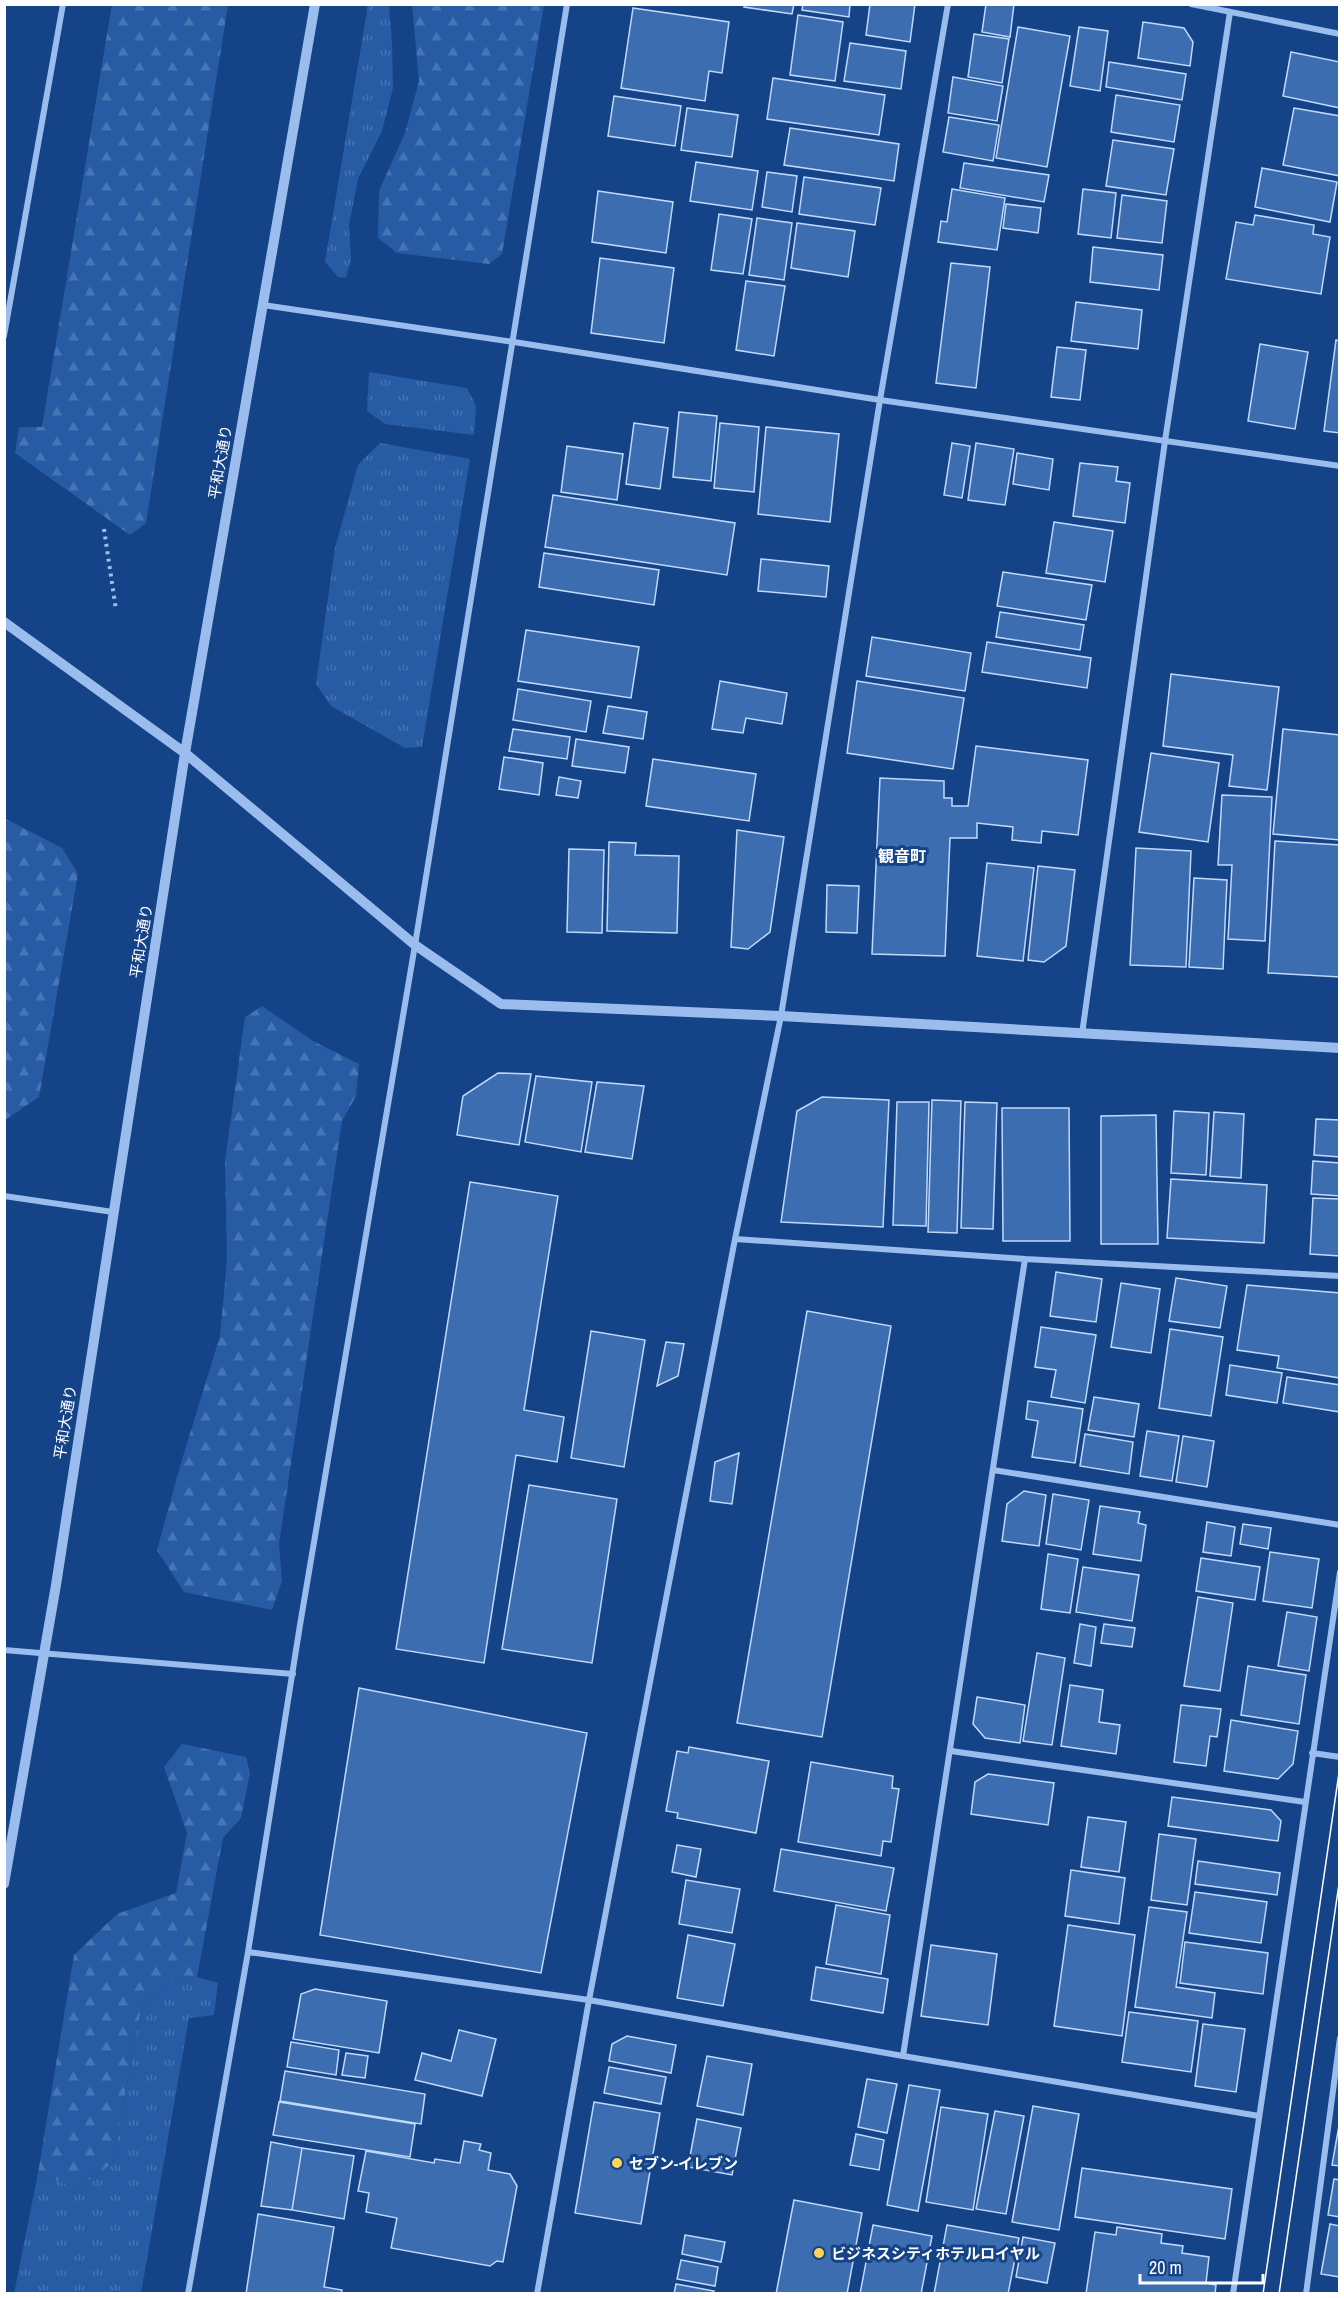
<svg xmlns="http://www.w3.org/2000/svg" width="1344" height="2298" font-family="'Archivo Narrow','Noto Sans JP',sans-serif">
<style>
.grass{fill:url(#grass-tufts)}
.forest{fill:url(#forest-firs)}
.building{fill:#3d6db1;stroke:#c0d9fa;stroke-width:1.5}
.lines{fill:none;stroke-linecap:round;stroke-linejoin:round}
.path{stroke:#9bbdee;stroke-width:4;stroke-dasharray:3 4.5;stroke-linecap:butt}
.minor{stroke:#9bbdee;stroke-width:6}
.tertiary{stroke:#9bbdee;stroke-width:10}
.tram{stroke:#fff;stroke-width:1.5}
.poi-dot{fill:#ffd458;stroke:#154387;stroke-width:2}
.labels{text-anchor:middle;dominant-baseline:central;stroke-width:6;stroke-linejoin:round;paint-order:stroke}
.street-label{font-size:15px;fill:#fff;stroke:#154387}
.poi-label{font-size:15px;font-weight:bold;fill:#fff;stroke:#154387;text-anchor:start}
.neighbourhood-label{font-size:16px;font-weight:bold;fill:#fff;stroke:#154387}
</style>
<defs>
<pattern id="grass-tufts" width="24" height="20" patternUnits="userSpaceOnUse" patternTransform="scale(1.5)"><rect width="24" height="20" fill="#275ca5"/><path d="M3 7l-1-3M5 7V3M7 7l1-3M15 17l-1-3M17 17v-4M19 17l1-3" fill="none" stroke="#4774b2"/></pattern>
<pattern id="forest-firs" width="22" height="20" patternUnits="userSpaceOnUse" patternTransform="scale(1.5)"><rect width="22" height="20" fill="#275ca5"/><path d="M5 1l3.5 6h-7zM16 11l3.5 6h-7z" fill="#4774b2"/></pattern>
</defs>
<rect width="100%" height="100%" fill="#154387"/>
<path class="grass" d="M368,5H389L392,44L393,88L382,131L358,179L349,225L351,259L346,278L338,277L325,262Z
M369,372L467,388L476,406L474,435L385,424L367,411Z
M380,443L470,459L422,747L405,748L331,706L316,684L335,548L358,465Z
M197,1977L218,1983L214,2015L189,2018L141,2293L14,2294L38,2173L77,2188L112,2164L141,2009L168,1984Z"/>
<path class="forest" d="M112,4L228,5L146,523L130,535L15,453L19,427H42Z
M412,5H544L502,254L489,264L397,253L378,238L379,191L405,133L419,81Z
M4,818L62,848L78,874L39,1097L5,1120Z
M262,1006L313,1041L359,1064L356,1096L342,1121L279,1544L282,1581L272,1610L184,1592L157,1550L181,1463L220,1336L227,1260L225,1161L245,1017Z
M182,1744L246,1757L250,1773L241,1818L223,1838L197,1977L168,1984L141,2009L112,2164L77,2188L38,2173L74,1955L117,1914L176,1893L187,1833L164,1767Z"/>
<path class="building" d="M744,4H794L792,14L744,7Z
M803,4H850L849,17L802,10Z
M870,4H915L910,42L866,35Z
M986,4H1014L1010,37L982,32Z
M633,8L729,22L722,73L709,71L705,101L621,88Z
M798,15L843,22L835,81L790,75Z
M1143,22L1184,28L1193,42L1190,66L1138,58Z
M1018,27L1070,36L1047,167L996,158Z
M1079,27L1108,31L1100,91L1070,86Z
M974,34L1009,39L1002,83L968,77Z
M850,43L906,51L901,89L844,81Z
M1291,52L1340,62V108L1283,96Z
M1109,62L1186,74L1182,100L1106,87Z
M953,77L1003,86L997,121L948,113Z
M773,78L885,95L879,135L767,119Z
M1116,95L1180,105L1174,142L1111,132Z
M614,96L681,106L675,146L608,136Z
M687,108L738,115L732,157L681,150Z
M1294,108L1340,116V176L1283,165Z
M949,117L999,125L993,161L943,152Z
M790,128L899,144L894,181L784,165Z
M1113,140L1174,149L1166,195L1106,186Z
M696,162L758,171L752,210L690,201Z
M964,163L1049,175L1044,202L960,188Z
M1262,168L1337,182L1330,222L1255,207Z
M767,172L797,176L792,212L762,207Z
M804,177L881,188L875,225L799,214Z
M952,189L1005,198L997,250L938,242L941,221L947,222Z
M1083,189L1116,193L1111,238L1078,234Z
M598,191L673,202L666,253L592,242Z
M1122,195L1167,201L1162,243L1117,238Z
M1006,204L1041,208L1038,233L1003,228Z
M719,214L752,219L743,274L711,270Z
M1255,215L1314,225L1313,234L1330,237L1321,294L1226,279L1236,222L1253,225Z
M757,218L792,223L784,280L749,275Z
M797,223L855,231L848,277L791,268Z
M1093,247L1163,255L1159,290L1090,282Z
M600,258L674,268L664,343L591,333Z
M951,263L990,267L976,388L936,383Z
M746,281L785,286L774,356L736,350Z
M1076,302L1142,310L1138,349L1071,341Z
M1336,340L1340,341V433L1324,431Z
M1260,344L1308,352L1295,429L1248,421Z
M1057,347L1086,350L1080,400L1051,397Z
M679,412L717,416L711,481L673,477Z
M634,423L668,428L660,489L626,484Z
M720,423L759,427L754,492L714,488Z
M766,427L839,434L830,522L758,514Z
M952,443L970,446L962,498L944,495Z
M976,443L1014,449L1005,505L968,500Z
M567,446L623,454L617,500L561,492Z
M1017,453L1053,459L1049,490L1013,484Z
M1080,463L1118,467L1116,481L1130,483L1125,523L1073,516Z
M553,495L735,523L727,575L545,547Z
M1054,522L1113,531L1105,582L1046,573Z
M544,553L659,570L654,605L539,587Z
M761,559L829,566L826,597L758,591Z
M1003,572L1092,585L1086,620L997,606Z
M1000,612L1084,625L1080,650L996,637Z
M526,630L639,647L631,698L518,681Z
M872,637L971,653L965,691L866,676Z
M987,642L1091,658L1087,688L982,672Z
M1171,674L1279,687L1267,790L1229,786L1233,755L1163,746Z
M720,681L787,693L782,724L746,718L743,733L712,729Z
M857,681L964,698L953,769L847,753Z
M518,689L591,701L586,732L513,720Z
M608,706L647,712L643,739L603,733Z
M513,729L570,737L567,759L509,751Z
M1283,729L1340,735V840L1273,834Z
M576,739L629,747L625,773L572,766Z
M976,746L1088,760L1078,835L1042,831L1041,843L1012,840L1013,827L977,823V838H950L945,956L872,954L880,778L944,781V798H952V806H968Z
M1151,753L1219,763L1208,842L1139,832Z
M504,757L543,763L539,795L499,789Z
M653,759L756,774L749,821L646,806Z
M559,777L581,781L578,798L556,795Z
M1222,795L1272,797L1265,941L1228,939L1232,865H1218Z
M737,830L784,837L770,932L748,949L731,947Z
M1275,841L1340,845V977L1268,973Z
M609,842L636,843L635,855L679,856L677,933L607,931Z
M1136,848L1191,851L1186,967L1130,965Z
M569,849L604,850L602,933L567,932Z
M987,863L1034,868L1023,961L977,956Z
M1038,866L1075,870L1066,946L1044,962L1028,960Z
M1194,878L1227,880L1223,969L1189,967Z
M827,885L859,886L857,933L826,932Z
M498,1073L531,1074L519,1145L457,1135L463,1096Z
M536,1076L592,1082L581,1152L525,1142Z
M597,1082L644,1086L632,1159L585,1152Z
M822,1097L889,1100L883,1227L781,1222L797,1111Z
M932,1100L961,1101L957,1233L928,1232Z
M897,1102H929L926,1226L893,1225Z
M965,1102L997,1103L993,1229L961,1228Z
M1002,1108H1069L1070,1241H1003Z
M1174,1111L1209,1113L1206,1175L1171,1173Z
M1214,1112L1244,1114L1241,1178L1210,1176Z
M1156,1115L1158,1244H1101V1116Z
M1316,1119L1340,1120V1157L1314,1155Z
M1313,1161L1340,1163V1196L1311,1194Z
M1171,1179L1267,1185L1264,1243L1167,1238Z
M470,1182L558,1196L524,1410L564,1417L557,1462L516,1455L484,1663L396,1649Z
M1313,1198L1340,1199V1256L1310,1254Z
M1056,1272L1102,1279L1096,1322L1050,1316Z
M1176,1278L1227,1286L1220,1328L1169,1321Z
M1121,1283L1160,1289L1151,1353L1111,1347Z
M1247,1285L1340,1293V1378L1277,1368L1279,1356L1237,1350Z
M807,1311L891,1326L822,1737L737,1723Z
M1041,1327L1096,1335L1085,1403L1051,1397L1056,1370L1035,1367Z
M1170,1329L1223,1337L1211,1416L1159,1408Z
M591,1331L645,1340L624,1467L571,1458Z
M666,1342L684,1344L678,1376L657,1386Z
M1230,1365L1282,1373L1277,1403L1226,1395Z
M1287,1377L1340,1385V1412L1283,1403Z
M1094,1397L1139,1404L1134,1437L1088,1430Z
M1028,1401L1083,1409L1075,1463L1032,1457L1038,1421L1026,1419Z
M1147,1431L1179,1436L1172,1481L1140,1476Z
M1085,1434L1133,1442L1129,1474L1080,1466Z
M1183,1436L1214,1441L1207,1487L1176,1482Z
M739,1453L732,1504L710,1501L715,1462Z
M529,1485L617,1499L592,1663L502,1649Z
M1024,1491L1046,1495L1039,1546L1002,1541L1007,1504Z
M1053,1494L1089,1500L1081,1550L1046,1544Z
M1100,1506L1140,1512L1138,1523L1146,1525L1141,1561L1093,1554Z
M1207,1522L1235,1527L1231,1556L1203,1552Z
M1243,1524L1271,1528L1268,1549L1240,1544Z
M1270,1552L1319,1559L1312,1608L1263,1601Z
M1048,1554L1078,1559L1070,1613L1041,1609Z
M1201,1558L1260,1567L1255,1600L1196,1591Z
M1083,1567L1139,1575L1132,1621L1076,1612Z
M1198,1597L1233,1603L1220,1691L1184,1686Z
M1287,1612L1317,1617L1309,1671L1278,1666Z
M1080,1624L1096,1627L1091,1666L1074,1663Z
M1104,1624L1135,1628L1132,1647L1101,1643Z
M1037,1653L1065,1658L1052,1745L1023,1741Z
M1248,1666L1306,1675L1299,1724L1241,1715Z
M1070,1685L1103,1690L1099,1722L1120,1725L1116,1754L1061,1746Z
M359,1688L587,1733L541,1973L320,1935Z
M977,1697L1025,1705L1020,1743L985,1738L973,1724Z
M1181,1705L1221,1709L1217,1737L1210,1736L1206,1766L1174,1762Z
M1231,1720L1298,1731L1293,1764L1278,1779L1224,1771Z
M689,1747L769,1761L756,1833L677,1818L678,1813L666,1811L677,1751L688,1753Z
M811,1762L893,1776L892,1788L899,1789L891,1842L883,1841L881,1856L798,1842Z
M988,1774L1054,1783L1048,1825L971,1814L975,1782Z
M1172,1797L1271,1810L1281,1821L1278,1841L1168,1826Z
M1088,1817L1126,1822L1119,1872L1081,1867Z
M1159,1834L1196,1839L1187,1905L1151,1900Z
M677,1845L701,1849L696,1877L672,1872Z
M781,1849L894,1868L886,1911L774,1891Z
M1198,1861L1280,1873L1277,1895L1195,1884Z
M1071,1870L1125,1878L1119,1924L1065,1916Z
M686,1880L740,1889L732,1933L679,1924Z
M1195,1892L1267,1902L1261,1943L1189,1933Z
M836,1905L890,1915L881,1974L826,1964Z
M1149,1907L1187,1912L1176,1987L1215,1993L1212,2018L1135,2007Z
M1068,1925L1135,1935L1122,2036L1054,2026Z
M688,1935L735,1944L723,2006L677,1998Z
M1185,1942L1268,1953L1263,1994L1180,1983Z
M931,1945L997,1954L988,2025L921,2016Z
M816,1967L888,1979L883,2013L811,2000Z
M315,1989L387,2001L379,2053L293,2039L301,1994Z
M1129,2012L1198,2021L1191,2072L1122,2062Z
M1203,2024L1245,2029L1236,2092L1195,2086Z
M459,2030L496,2039L482,2096L415,2080L422,2053L451,2061Z
M627,2036L676,2045L671,2073L609,2061L612,2044Z
M291,2042L339,2050L336,2075L287,2067Z
M346,2053L368,2056L365,2078L342,2075Z
M707,2056L752,2064L743,2115L697,2106Z
M609,2067L666,2077L661,2104L604,2093Z
M285,2071L425,2094L421,2124L280,2101Z
M867,2079L897,2084L887,2133L858,2127Z
M909,2085L940,2090L918,2211L887,2205Z
M279,2102L415,2124L410,2157L273,2135Z
M594,2102L660,2113L641,2224L575,2213Z
M1033,2106L1079,2114L1059,2230L1012,2222Z
M941,2107L988,2114L973,2210L926,2202Z
M995,2111L1024,2116L1006,2214L976,2209Z
M697,2119L741,2128L732,2175L688,2167Z
M1340,2120V2166L1332,2165Z
M856,2134L884,2140L879,2170L850,2165Z
M464,2141L481,2144L479,2150L491,2153L488,2170L510,2174L517,2186L503,2262L497,2261L490,2266L391,2248L397,2218L366,2212L369,2193L358,2191L366,2151L434,2163L435,2159L460,2163Z
M271,2142L302,2148L292,2210L261,2206Z
M302,2148L354,2156L344,2219L292,2210Z
M1082,2168L1232,2189L1225,2239L1075,2217Z
M1334,2179L1340,2180V2217L1328,2215Z
M794,2200L862,2213L847,2294H776Z
M258,2214L334,2227L324,2287L342,2290L341,2294H246Z
M1330,2224L1340,2226V2277L1321,2274Z
M873,2225L932,2236L921,2294H860Z
M947,2225L1019,2238L1008,2294H934Z
M1117,2227L1162,2234L1161,2243L1183,2246L1182,2253L1209,2257L1206,2283L1216,2285L1215,2294H1086L1095,2232L1116,2235Z
M685,2235L725,2242L721,2262L682,2254Z
M1023,2237L1055,2243L1047,2283L1016,2277Z
M681,2260L718,2267L715,2286L677,2279Z
M676,2284L714,2291L713,2294H674Z"/>
<g class="lines">
<path class="path" d="M104,529L116,610"/>
<path class="minor" d="M1191,4L1340,34
M263,305L514,342L880,400L1340,466
M4,336L63,4
M1082,1034L1165,441L1230,12
M4,1196L113,1212
M735,1239L1025,1259L1340,1276
M993,1470L1340,1525
M4,1650L293,1674
M951,1751L1305,1802
M1312,1753L1340,1757
M248,1952L589,2000L903,2056L1259,2116
M903,2056L1025,1259
M188,2294L248,1952L300,1625L415,945L567,4
M537,2294L589,2000L735,1239L781,1016L880,400L948,4
M1233,2294L1340,1572
M1306,2294L1340,2038"/>
<path class="tertiary" d="M4,622L185,753L415,945L501,1004L781,1016L1340,1048
M4,1884L56,1585L185,753L315,4"/>
<path class="tram" d="M1263,2294L1340,1766
M1279,2294L1340,1877"/>
</g>
<g class="poi-dot">
<circle cx="617" cy="2163" r="6"/>
<circle cx="819" cy="2253" r="6"/>
</g>
<g class="labels">
<g class="street-label">
<text transform="translate(220 462) rotate(-80)">平和大通り</text>
<text transform="translate(141 941) rotate(-81)">平和大通り</text>
<text transform="translate(65 1422) rotate(-81)">平和大通り</text>
</g>
<g class="poi-label">
<text x="629" y="2163">セブン-イレブン</text>
<text x="831" y="2253">ビジネスシティホテルロイヤル</text>
</g>
<g class="neighbourhood-label">
<text x="902" y="856">観音町</text>
</g>
</g>
<rect width="1344" height="2298" fill="none" stroke="#ffffff" stroke-width="12"/>
<path d="M1140 2274v9h123v-9" fill="none" stroke="#ffffff" stroke-width="3"/>
<text x="1149" y="2274" font-size="18" fill="#ffffff" stroke="#154387" stroke-width="4.5" paint-order="stroke">20 m</text>
</svg>
